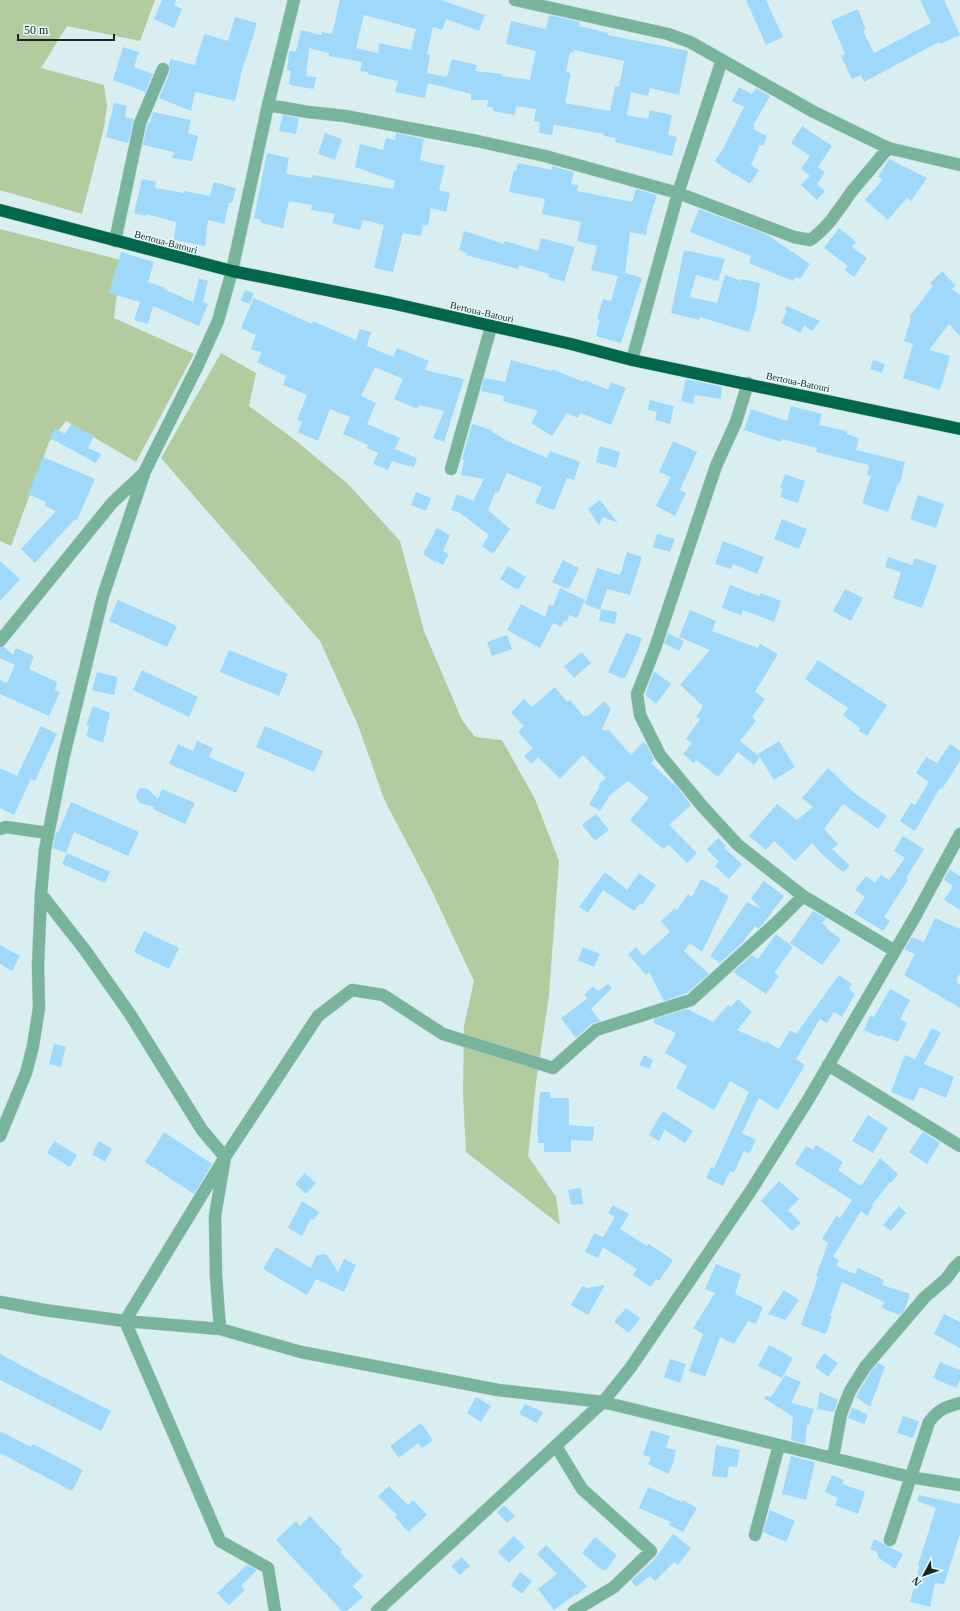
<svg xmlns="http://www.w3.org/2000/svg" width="960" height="1611" font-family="Georgia,serif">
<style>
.green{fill:#b2cca0}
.building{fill:#9ed9fc;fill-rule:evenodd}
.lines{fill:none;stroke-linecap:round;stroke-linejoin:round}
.street-casing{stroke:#b7cacb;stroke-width:13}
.highway-casing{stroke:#b7cacb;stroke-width:13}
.street{stroke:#78b39b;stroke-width:12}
.highway{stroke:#00674b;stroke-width:12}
.labels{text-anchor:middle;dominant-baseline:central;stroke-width:3;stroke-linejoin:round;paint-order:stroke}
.street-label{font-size:10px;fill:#1c2424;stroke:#e6fcfd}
</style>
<rect width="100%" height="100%" fill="#d9eef0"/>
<path class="green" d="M0,0H155L140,41L67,26L41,68L104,85L107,106L104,127L82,214L0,190Z
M0,229L121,260L114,318L194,354L136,462L66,421L49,442L11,546L0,541Z
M221,353L256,373L249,406L295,440L348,484L400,541L424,631L462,720L475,737L502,740L535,799L559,861L549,995L536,1083L528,1156L556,1197L560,1225L466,1152L463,1094L464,1026L474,981L429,885L384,799L358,725L320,641L161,458Z"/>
<path class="building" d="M162,0H176L174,5L182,9L174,28L154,19Z
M340,0H441L485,15L479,31L446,19L442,30L433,27L427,54L430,55L427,73L447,77L452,59L477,65L475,71L503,74L502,76L530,80L536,51L506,44L511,21L546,29L549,15L580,22L579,26L608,33V35L688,51L679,95L650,88L648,96L631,92L627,115L648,119L650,110L672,115L668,135L677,137L672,156L615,142L616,138L604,136V134L556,125L554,124L552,135L539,133L540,122L534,121L536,109L516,106L515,115L493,111V107H487L488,100H471V94L428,83L425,98L395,92L398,81L367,74L368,72L360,71L362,62L329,56V53L309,48L306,76L316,77L314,89L289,85L291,71L287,70L289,52V51H296L301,30L321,35L322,32L332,34ZM364,15L416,29L411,50L379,43L378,53L356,48ZM574,50L624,61L619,87L615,86L610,111L565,103L571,73L566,72L570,52L573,53Z
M746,0H766L783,37L766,45Z
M920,0H944L960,35L940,44L939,42L864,82L861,75L852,79L841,56L845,54L831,21L858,9L866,30L863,31L874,53L931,23Z
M235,17L257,23L245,62H244L235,101L195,92L191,111L159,98L170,72L169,64L170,59L195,65L204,34L228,41Z
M123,47L139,52L134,67L153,74L145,92L113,80Z
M739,87L752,94L756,88L770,96L753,126L755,127L753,129L767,136L763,146L760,145L751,165L759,170L750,184L735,174L734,175L715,161L724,147L744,107L732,101Z
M114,103L127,106L125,117L134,119L128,143L106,137Z
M153,112L191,120L188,133L198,136L192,161L172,158L174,152L143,145L147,125L148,123H150Z
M283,115L299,118L296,134L279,131Z
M802,126L832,146L818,167L825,172L817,184L825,191L817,200L801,185L810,176L801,169L810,156L791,143Z
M325,133L342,139L335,160L318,154Z
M396,133L424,139L420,160L445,166L439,190L450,193L446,212L431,208L428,226L423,225L421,236L403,233L393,272L374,268L384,225L363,220L360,230L332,223L335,214L311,210L312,205L289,201L283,228L261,223V220L254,218L267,153L289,158L286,174L312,178L313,175L393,189L395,181L355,167L360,144L383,150L386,138L395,140Z
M889,159L927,178L911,201L907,198L888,220L865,200L883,179L878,177Z
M518,163L552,170V166L574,172L571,184L578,185L577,191L632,202L636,189L657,195L648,223L646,235L630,232L625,273L642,278L621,343L596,336L600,320L597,319L603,299L611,301L618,276L591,270L597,246L577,241L581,222L542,214L545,199L509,192L514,170L516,171Z
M142,179L156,182L155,188L184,193V191L210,196L214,182L236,188L232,203H229L224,224L208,220L205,246L174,240L176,222L146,214V216L134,213Z
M699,209L766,234L810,264L800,279L796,277L793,281L749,263L751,256L690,232Z
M839,228L856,242L852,247L867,258L854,277L844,270L848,266L824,248Z
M464,231L504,244L505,241L538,251L541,238L575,247L564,282L548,277L549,274L519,265L518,269L466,255L467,253L459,250Z
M684,250L725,259L718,281L696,275L690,297L717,303L725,275L741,281V279L760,283L756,308L749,332L700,317L699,320L671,313Z
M121,252L154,262L148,282L164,287V289L193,302L199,278L208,281L203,302L208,304L199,326L153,306L148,324L134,320L140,302L109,293Z
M942,271L956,286L952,289L960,295V336L949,324L929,350L950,356L940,390L903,378L913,344L904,341L911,318L909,317L933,286L930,283Z
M245,290L254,293L250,304L241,301Z
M254,298L312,324L313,321L356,340L360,329L371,332L367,346L393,357L397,348L429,361L425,370L464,379L444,442L433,438L444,411L419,405L417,409L394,399L403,379L375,367L361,396L376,403L367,424L400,438L395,449L417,458L414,467L404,465L392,461L388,470L373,464L378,453L367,448L368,445L343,434L350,417L330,409L318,441L298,432L302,422L297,420L307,395L283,385L286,376L257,362L262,353L251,349L256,335L241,328Z
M787,306L820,321L812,331L804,325L801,333L781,323L787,311L785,309Z
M511,360L551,371L552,369L584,382L585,380L608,390L611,382L626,388L611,425L580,413L578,418L567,413L552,436L531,423L538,411L503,401L504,396L481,391L484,378L505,382Z
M873,360L885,364L882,373L870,369Z
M686,379L722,387L721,399L695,395L693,404L681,401Z
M650,400L674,406L670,424L655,420L657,412L648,410Z
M791,406L822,414L819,425L847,431V434L859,438L856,450L905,462L900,483H898L888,512L862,503L871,476L867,475L869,465L816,452L817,448L782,439L781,442L744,430L751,409L787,421Z
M71,424L94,436L88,448L101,454L96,463L50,438L55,428L65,434Z
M472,424L492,430V432L512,443L547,458L550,451L580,462L574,480L567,478L554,510L535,503L542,487L507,473L498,493L495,492L488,510L510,529L493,554L482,546L489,535L460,513L451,510L457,494L473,501L484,479L461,475L464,460L462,459Z
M673,441L697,452L680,490L686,493L675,516L656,506L671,477L659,472Z
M600,446L620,452L616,468L596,462Z
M43,457L95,479L77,520L75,519L35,563L21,549L56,511L45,506L46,502L28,494Z
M785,474L805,481L798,503L780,497L783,489L780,488Z
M416,492L431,498L426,511L411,505Z
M918,495L944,504L936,528L910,519Z
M600,500L618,523L603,517L599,525L588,509Z
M782,519L807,529L799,549L774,539Z
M437,528L450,535L443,551L449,554L443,565L436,561L435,562L423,554Z
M657,534L675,539L670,552L653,547Z
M723,541L764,557L757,574L733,564L731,569L715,564Z
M627,552L642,557L630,595L607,589L600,610L585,604L597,568L620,575Z
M888,557L912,565L915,558L937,566L922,608L893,598L901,572L885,567Z
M563,560L579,568L569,588H565L552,582Z
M0,561L20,579L0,601Z
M508,566L526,577L518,590L500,579Z
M730,585L759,596L761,593L781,601L774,622L743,610L741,615L722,608Z
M560,588L585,600L577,618L569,615L567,622L564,621L561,627L553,623L540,648L507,630L521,604L545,617L549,605L553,606Z
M845,589L863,598L851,621L833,611Z
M118,600L177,626L167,647L109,621Z
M601,609L617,612L615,624L599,621Z
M690,610L716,621L712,631L758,648L760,644L778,654L755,692L765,699L752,717L756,721L740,741L760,757L754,765L738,752L718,777L696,760L694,763L683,754L692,743L686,739L700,719L696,717L703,706L680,685L710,650L679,637Z
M626,633L642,638L637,652L625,678H621L608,672Z
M668,633L684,641L679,651L664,643Z
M507,635L512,649L492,656L487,642Z
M4,647L13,655L16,648L34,656L29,669L57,682L55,690L60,692L49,716L0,694V680L7,683L15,665L0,658V648Z
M229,650L288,674L279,696L220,672Z
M582,652L591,663L574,678L564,666Z
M818,660L887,705L867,736L859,731L860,728L843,715L848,708L805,679Z
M142,670L198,697L189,717L133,690Z
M654,671L671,684L656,704L645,695Z
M97,672L118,677L114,695L92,690Z
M555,687L567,702L570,700L584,717L586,715L587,717L604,701L611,709L602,729L607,731L608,729L631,755L643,742L647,745L654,760L651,763L673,784L674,783L691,805L669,825L697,853L687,863L669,845L663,849L630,820L649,798L628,781L610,795L600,811L589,804L600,786L599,784L606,778L583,755L560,779L538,757L531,764L524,756L533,748L518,732L524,726L511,713L524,699L532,707Z
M93,706L110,713L103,743L86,736L89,726L86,725Z
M41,726L57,734L35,781L31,779L14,815L0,808V768L17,776Z
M265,726L323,751L314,772L256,747Z
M197,741L213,748L209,757L245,773L236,793L169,764L178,744L193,751Z
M779,741L795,767L774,780L758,754Z
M950,744L960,751V761L942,789L940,788L915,831L900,821L911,803L915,805L929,782L916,773L926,757L937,763Z
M828,768L853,792L887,816L878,829L843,804L824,829L838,844L832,849L850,866L843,872L824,856L812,843L795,861L774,841L766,850L749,836L777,804L797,820L813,807L802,798Z
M141,788L148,789L158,799L162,789L195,803L185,824L153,809L154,807L140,803L136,797L138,790Z
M71,802L139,832L128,856L74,832L66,853L53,848L56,832L58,833Z
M596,814L609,830L595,841L582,825Z
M903,836L924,849L906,878L908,880L884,917L890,921L883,931L854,913L865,897L855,890L866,876L875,883L881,875L889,880L905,858L894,851Z
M718,838L726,846L724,848L742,864L729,879L715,866L719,862L707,849Z
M67,853L110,872L105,883L62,864Z
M950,869L959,876L960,875V910L944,900L953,886L944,880Z
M605,872L627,890L639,873L656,885L642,905L640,903L634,911L603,890L588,913L579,907Z
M701,879L720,889L719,891L729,896L702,952L690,943L684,951L709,974L687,993L664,1001L649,972L646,975L628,954L636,947L643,956L670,932L661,921L675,908L677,910L688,894L692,897Z
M764,881L784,896L762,925L758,929L755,926L743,942L720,963L710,956L747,902L761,909L751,898Z
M813,911L826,918L822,923L827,927L826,928L841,939L822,965L790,943Z
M935,918L960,929V973L956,980L958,981L957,983L960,985V1008L904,975L915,954L905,950V948L912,937L924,942Z
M144,931L179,948L169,969L134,952Z
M776,934L793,947L774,973L779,976L766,994L733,972L752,955L758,959Z
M0,945L20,956L12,971L0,964Z
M583,947L600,954L594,967L578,960Z
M839,975L852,984L849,989L855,994L842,1017L834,1012L827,1023L820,1019L796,1059L805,1065L778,1110L759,1098L742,1133L756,1140L749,1154L744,1151L734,1172L730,1171L723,1186L706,1178L711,1167L714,1168L749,1092L730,1081L714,1110L676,1088L687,1066L665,1053L676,1033L654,1023V1019L687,1009L713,1022L728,1005L731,1007L738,999L752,1012L737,1030L766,1043V1041L779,1049L790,1030L796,1034Z
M608,984L612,988L591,1009L600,1021L591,1024L576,1038L561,1018L588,998L584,995L593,986L598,991Z
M890,989L910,1000L900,1019L907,1023L898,1042L881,1035L880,1037L864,1030L870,1016L874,1017Z
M932,1028L941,1033L924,1064L954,1077L946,1098L920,1087L913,1101L891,1092L905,1055L915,1059Z
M54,1044L66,1047L61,1067L49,1064Z
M644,1055L653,1060L649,1069L639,1065Z
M540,1092H550V1098H569V1125L594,1127L593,1141L571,1140V1152H544V1143H538V1135H537Z
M663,1111L693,1131L685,1143L665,1130L659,1141L649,1135Z
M868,1115L888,1128L873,1153L852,1141Z
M164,1132L212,1164L194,1194L145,1162Z
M923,1132L940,1143L927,1164L909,1152Z
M54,1141L77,1155L70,1167L47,1153Z
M99,1141L112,1149L105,1162L92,1154Z
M816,1145L843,1162L838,1170L861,1186L880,1158L898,1174L891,1183L890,1182L872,1205L873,1206L867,1216L861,1211L833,1257L839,1260L836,1266L855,1274L858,1268L884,1280L882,1285L910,1294L905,1309L900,1315L882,1308L884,1302L842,1282L830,1316H832L826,1334L801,1325L818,1277L816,1276L828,1243L822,1239L836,1216L840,1218L852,1200L795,1164L806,1146L813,1150Z
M305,1173L316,1183L306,1194L295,1184Z
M779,1181L799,1199L788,1210L801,1223L792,1231L761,1201Z
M581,1188L583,1204L571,1205L568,1190Z
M302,1201L319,1212L314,1220L311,1219L302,1236L288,1228Z
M613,1205L629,1214L620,1229L647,1246L648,1244L655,1248L673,1260L659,1281L656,1279L651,1287L633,1275L637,1269L603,1247L598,1258L585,1252L594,1233L603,1237L615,1217L608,1213Z
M899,1206L906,1213L891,1231L883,1225Z
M276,1247L311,1268L316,1256L323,1254L327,1255L338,1272L344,1259L356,1265L344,1292L316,1279L307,1295L263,1269Z
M716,1264L741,1274L735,1294L763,1307L756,1324L748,1321L734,1344L720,1337L705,1377L689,1371L703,1334L693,1328L715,1293L705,1289Z
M605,1285L588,1315L571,1305L582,1286L587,1288Z
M784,1290L799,1300L785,1320L768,1314Z
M626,1308L640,1318L629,1333L614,1322Z
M944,1314L960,1322V1348L934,1334Z
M769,1345L793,1358L782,1378L758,1366Z
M824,1353L838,1363L828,1377L815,1367Z
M0,1354L41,1376L111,1411L101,1431L0,1380Z
M670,1359L686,1364L680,1383L664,1377Z
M940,1362L960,1370V1380L956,1388L933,1378Z
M878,1363L885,1367L870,1407L856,1397L871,1371Z
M785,1375L801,1382L791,1403L814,1409L809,1425H807L805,1444L791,1440L793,1417L764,1398L765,1396L771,1397Z
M820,1392L838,1400L834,1412L817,1409Z
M476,1397L491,1406L481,1422L467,1413Z
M525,1404L543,1412L537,1423L519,1414Z
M852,1407L868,1415L864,1424L848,1418Z
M903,1416L919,1421L913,1438L897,1433Z
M421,1423L433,1440L422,1448L418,1443L399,1458L390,1446Z
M651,1430L670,1436L666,1448L676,1450L673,1464L668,1474L648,1464L651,1457L643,1455Z
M0,1431L31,1447L33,1444L83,1470L72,1491L0,1453Z
M716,1445L740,1450L737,1467L729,1466L727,1478L712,1476Z
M791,1456L815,1462L806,1500L782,1494Z
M832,1475L844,1480L842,1484L865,1492L858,1514L835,1505L838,1498L825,1492Z
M389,1486L408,1505L413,1500L427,1515L408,1532L395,1517L397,1515L378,1496Z
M648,1487L682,1502L683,1500L697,1508L683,1532L669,1525L671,1522L639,1508Z
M919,1495L960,1504V1534L944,1584L935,1583L930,1607L910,1602L920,1565H918L936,1508L917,1501Z
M504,1505L515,1516L507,1523L497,1512Z
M770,1510L795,1521L786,1542L763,1532Z
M310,1516L342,1550L340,1552L363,1576L353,1586L363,1597L347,1611H342L276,1540L296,1521L300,1526Z
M673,1534L691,1548L678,1565L674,1562L655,1581L650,1576L636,1587L631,1581L654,1560Z
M514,1536L525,1547L509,1563L498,1552Z
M595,1537L617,1555L606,1570H602L582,1553Z
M874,1539L903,1554L895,1569L879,1558L876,1551L870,1549Z
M546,1545L587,1586L577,1595L576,1594L554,1610L538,1589L557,1574L537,1554Z
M462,1557L470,1566L460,1575L451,1566Z
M247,1565L257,1570L241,1586L245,1590L229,1605L217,1593Z
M520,1572L532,1581L522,1594L511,1585Z"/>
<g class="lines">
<defs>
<path id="street" d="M515,0L668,34L690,42L814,112L888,148L960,165
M268,105L308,112L345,116L477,141L545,156L678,193L794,237L810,240C828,228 839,209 852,191C864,177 876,163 888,148
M115,241L140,123L163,69
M632,360L678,193L722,60
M748,383L736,422L716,466L655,648L637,694L640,715L660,755L703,807L738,845L803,896L895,951
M451,469L491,327
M0,641L112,503L144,473L198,365L218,321L232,271L268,105L294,0
M0,829L6,827L48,833
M41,894L85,950L130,1014L202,1130L225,1157L215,1216L216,1276L220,1329
M828,1065L960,1146
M0,1136L26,1073L33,1046L39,1008L38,966L41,894L45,850L64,755L103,596L144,474
M0,1302L44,1310L125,1321L220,1329L301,1352L498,1390L603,1402L910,1477L960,1485
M556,1446L582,1489L651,1551L614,1587L574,1611
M833,1458L841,1414L850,1391L865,1367L925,1297L946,1279L954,1268L960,1262
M755,1535L779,1445
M890,1540L929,1422C939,1409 945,1407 960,1403
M275,1611L268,1568L220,1541L125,1321L225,1157L318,1016L352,990L383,995L443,1034L553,1068L596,1030L691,1000L778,921L803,896
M377,1611L603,1402L631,1367L752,1189L808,1100L916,915L960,834"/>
<path id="highway" d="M0,210L232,271L391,303L571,344L632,360L960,429"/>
</defs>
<use href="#street" class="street-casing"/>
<use href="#highway" class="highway-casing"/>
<use href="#street" class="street"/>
<use href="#highway" class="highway"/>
</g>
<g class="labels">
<g class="street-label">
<text transform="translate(166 242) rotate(15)">Bertoua-Batouri</text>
<text transform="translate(482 312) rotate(13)">Bertoua-Batouri</text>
<text transform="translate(798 382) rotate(12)">Bertoua-Batouri</text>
</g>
</g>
<g transform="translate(924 1575) rotate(229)" stroke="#e6fcfd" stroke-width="3" paint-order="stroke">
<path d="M0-3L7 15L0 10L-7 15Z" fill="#1c2424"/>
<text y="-6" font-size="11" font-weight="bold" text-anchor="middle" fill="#1c2424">N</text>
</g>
<path d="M18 34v6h96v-6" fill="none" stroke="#1c2424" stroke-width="2"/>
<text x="24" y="34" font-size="12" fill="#1c2424" stroke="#e6fcfd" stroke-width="3" paint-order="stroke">50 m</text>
</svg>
